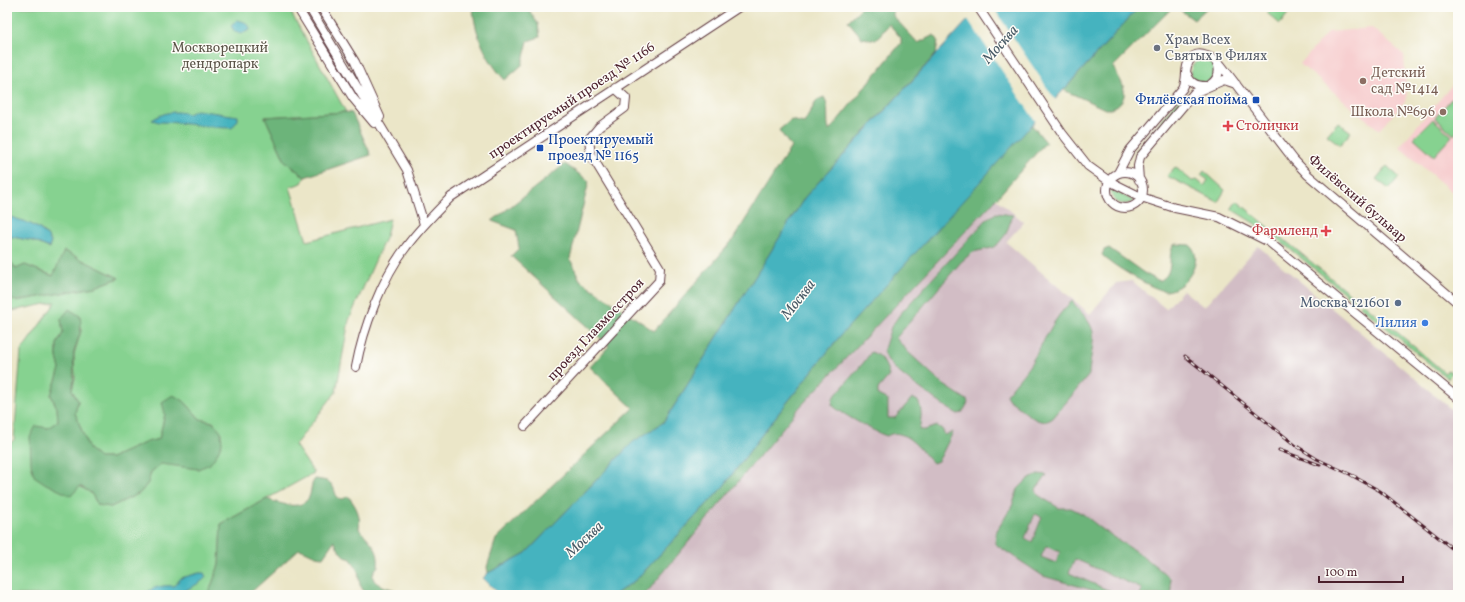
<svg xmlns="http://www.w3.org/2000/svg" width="1465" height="602" font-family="Vollkorn,serif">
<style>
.built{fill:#f7cfd0}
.industrial{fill:#d2bdc5}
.green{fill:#86d290;stroke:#68785e;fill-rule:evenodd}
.forest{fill:#6cb47a;stroke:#5b6a52;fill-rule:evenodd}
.water{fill:#45b3bf;stroke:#486975}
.pier{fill:#ebe6c8}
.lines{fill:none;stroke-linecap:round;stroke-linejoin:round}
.minor-casing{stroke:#623d43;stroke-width:10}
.minor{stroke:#fff;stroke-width:8}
.rail-casing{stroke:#4a1f2b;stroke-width:3}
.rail{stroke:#fdfcf7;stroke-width:1.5;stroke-dasharray:4.5;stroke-linecap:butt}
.worship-dot{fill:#6b7280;stroke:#fdfcf7;stroke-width:1.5}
.education-dot{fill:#8d6e63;stroke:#fdfcf7;stroke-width:1.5}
.transit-dot{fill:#1a4fb4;stroke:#fdfcf7;stroke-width:1.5}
.health-dot{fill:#e0444e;stroke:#fdfcf7;stroke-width:1.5}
.service-dot{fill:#5c6f8a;stroke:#fdfcf7;stroke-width:1.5}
.shop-dot{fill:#3f7fe0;stroke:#fdfcf7;stroke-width:1.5}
.labels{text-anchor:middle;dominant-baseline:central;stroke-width:3;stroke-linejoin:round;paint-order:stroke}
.worship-label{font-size:14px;fill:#5b616d;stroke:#fdfcf7;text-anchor:start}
.park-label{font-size:14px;fill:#5c5549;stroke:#fdfcf7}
.education-label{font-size:14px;fill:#785e54;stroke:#fdfcf7;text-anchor:start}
.transit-label{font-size:14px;fill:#164399;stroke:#fdfcf7;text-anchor:end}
.street-label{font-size:14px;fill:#4a1f2b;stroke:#fdfcf7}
.health-label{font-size:14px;fill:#be3a42;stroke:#fdfcf7;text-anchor:start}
.service-label{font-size:14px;fill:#4e5e75;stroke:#fdfcf7;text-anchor:end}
.shop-label{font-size:14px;fill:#366cbe;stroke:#fdfcf7;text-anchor:end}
.water-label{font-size:15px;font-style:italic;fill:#485a66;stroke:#fdfcf7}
</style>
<rect width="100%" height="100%" fill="#fdfcf7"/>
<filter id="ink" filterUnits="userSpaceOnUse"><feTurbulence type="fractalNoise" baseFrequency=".025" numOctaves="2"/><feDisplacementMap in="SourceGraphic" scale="8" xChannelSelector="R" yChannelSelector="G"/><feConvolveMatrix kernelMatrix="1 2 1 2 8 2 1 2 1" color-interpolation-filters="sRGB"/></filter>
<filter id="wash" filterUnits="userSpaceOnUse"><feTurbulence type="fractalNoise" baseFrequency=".012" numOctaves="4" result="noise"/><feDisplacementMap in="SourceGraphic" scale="16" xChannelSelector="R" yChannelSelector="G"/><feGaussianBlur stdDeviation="0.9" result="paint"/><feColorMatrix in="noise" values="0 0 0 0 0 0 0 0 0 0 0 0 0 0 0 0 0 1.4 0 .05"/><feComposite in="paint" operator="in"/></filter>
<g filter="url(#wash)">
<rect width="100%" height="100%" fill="#ebe6c8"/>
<path class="built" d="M1372,28L1404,55L1407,99L1379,130L1300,64L1328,32Z
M1458,78V197L1399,147Z"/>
<path class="industrial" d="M996,199L1024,222L1006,242L1090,314L1116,283L1132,281L1166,309L1183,290L1204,307L1258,246L1458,415V595H644L799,408Z"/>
<path class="green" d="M7,7H288L346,112L265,117L285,161L305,177L302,183L290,187L307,241L390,219L386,236L349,320L336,392L295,445L314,473L221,524L219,565L208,595H7V446L14,440L21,351L56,302L7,312V298L16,301L95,287L119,278L64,251L54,276L25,265L16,269L7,256V236L33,241L49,248L51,242C43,225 24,222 7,216ZM61,319L82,328L74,354L75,378L72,390L78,401L75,413L89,449L99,458H111L147,442L159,439L165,414L184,401L200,419L213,422L221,431L198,469L161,463L151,472L148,483L140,493L111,507L98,505L91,493L79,486L36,427L48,428L58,421L57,408L51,395L60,369L57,357V344L63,333Z
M1273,7H1285L1290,11L1280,24L1267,13Z
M1191 71a12 12 0 1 1 24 0a12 12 0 1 1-24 0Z
M1458,91V130L1454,135L1435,118Z
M1181,97L1183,100L1138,155L1135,152Z
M1433,119L1452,136L1434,156L1414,138Z
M1338,122L1351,132L1340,145L1327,135Z
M1387,166L1399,177L1389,189L1376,179Z
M1175,167L1192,181L1197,180L1204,186L1208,180L1201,175L1204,171L1225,190L1218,202L1167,176Z
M1110,189L1134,201C1123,208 1111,202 1110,189Z
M1237,201L1354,297L1356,294L1353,300L1270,233L1231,209Z
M1363,303L1445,373L1448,370L1451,372L1448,379L1359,305Z"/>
<path class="forest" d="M473,7H527L538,24L540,37L528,41L522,65L505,80C487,61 474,33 473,7Z
M862,7H893V16L918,43L934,35L938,40L936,54L805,197L664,422L633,442L526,553L488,573L487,567L496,539L633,408L590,367L609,346L511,256L519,248L516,230L492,221L565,164L589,181L570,259L580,280L654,331L732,241L791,147L779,130L791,120L804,123L817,100L824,97C830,107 826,120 829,131L901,43V38L889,24L876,40L862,38L848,21Z
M1139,7H1173L1113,67C1122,83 1134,98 1111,109H1105L1064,90Z
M1176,7H1208L1194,20Z
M346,112L352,113L371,155L305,177L285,161L265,117Z
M1031,124L1046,142L996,199L799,408L648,591L644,595H614L637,579L723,487L766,429L840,336Z
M996,213L1013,215L1006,234L998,244L992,248L973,252L961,262L896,338L908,352L944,385L967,400L968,403L962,413L958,414C944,407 934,398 921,389C906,378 891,369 883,352L891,327L900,314L986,220Z
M1175,244L1190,245C1206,260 1185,290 1166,291C1155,291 1110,264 1102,255L1104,250L1109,248L1144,273L1159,281C1177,273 1165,253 1175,244Z
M64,251L119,278L95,287L16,301L7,298V256L16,269L25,265L53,276Z
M1072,301C1079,310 1091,321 1093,332C1095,340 1089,364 1089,375L1053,418C1038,430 1022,407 1009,400L1006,395C1015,383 1027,371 1034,358C1046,338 1054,317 1072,301Z
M69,309L80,316C83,333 78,337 74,352C72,364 76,375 72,390L78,401L75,413L89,449L99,458H111L147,442L159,439L165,414L162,402L173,395L184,401L200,419L212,422L221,431L222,443L217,454L210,464L198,469L161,464L151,472L148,483L140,493L111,507L98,505L91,493L80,486L71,496L46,484L34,476L31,463L30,437L36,426L48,428L58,421L57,408L51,395L60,369L57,357V344L63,333L61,319Z
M871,352C881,355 887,365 889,376L878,389V395L888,400V418H895L912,398L918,401C923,410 921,420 919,430H925L937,426L942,429L945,435L953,432L941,456L938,461L933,463C922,452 904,425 887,436C878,434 837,411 832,405L833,398L864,362Z
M1039,474L1047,475L1036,489L1038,495L1059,508H1071L1083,514L1102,529L1147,559L1170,578L1172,595H1140L1142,589L1075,559L1069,573L1119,595H1109L1043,576L995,544L996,532L1012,506L1018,489L1028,479ZM1035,514L1042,517L1032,542L1025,538ZM1046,546L1060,552L1056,563L1041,557Z
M315,479C332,481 332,482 337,498L343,499L348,496C357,507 361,516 359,529C370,541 380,549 378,566C364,582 382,586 395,590V595H366L360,585L358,571L351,559L345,557L340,552L334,541L323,557C313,557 308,551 299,549L248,595H208L219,565L221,524L267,499C279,503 301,512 309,497C312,490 310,485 315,479Z"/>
<path class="water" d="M980,7H1139L840,336L766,429L723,487L637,579L614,595H500L483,578L488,573L526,553L633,442L664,422L805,197Z
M237,20C243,21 250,23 250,30L241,34L235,32L231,26Z
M196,110L238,116V120L232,128C207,128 184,122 159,122L152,120C164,112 175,110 188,114Z
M7,216C24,221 43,226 51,242L49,248L33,241L7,236Z
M199,573H204L206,577C199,586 188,586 181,595H144C151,587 163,585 174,586L181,578Z"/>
<path class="pier" d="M977,7H993L1056,101L1036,122L967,18Z"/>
</g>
<g filter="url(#ink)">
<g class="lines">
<defs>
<path id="minor" d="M297,7L353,98L374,123
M309,7L407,170L424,224
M321,7L355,62L380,117
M978,7L1062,133L1088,166L1109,181L1141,197L1175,208L1219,217L1269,242L1458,398
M1187,74C1190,83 1196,86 1206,86
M1211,84C1219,78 1221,70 1216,61
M1107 190a18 18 0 1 1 36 0a18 18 0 1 1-36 0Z
M1118,173L1130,150L1183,88C1187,80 1185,74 1187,66C1193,46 1211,56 1221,65L1294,160L1308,175L1458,303
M1139,180L1138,166L1140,157L1194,93L1224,80L1236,84
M356,367C363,329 382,278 406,247C419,229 435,213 451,197L739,7
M525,426L659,281L660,268L591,155L589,139L599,127L625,108L626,98L615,88"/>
</defs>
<use href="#minor" class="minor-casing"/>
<use href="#minor" class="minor"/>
<defs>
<path id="rail" d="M1185,356L1295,445L1317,459L1356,477
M1279,450L1320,465
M1351,475L1380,491L1458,553"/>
</defs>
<use href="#rail" class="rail-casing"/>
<use href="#rail" class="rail"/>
</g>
</g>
<circle class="worship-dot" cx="1157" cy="48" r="4"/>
<g class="education-dot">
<circle cx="1363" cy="81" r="4"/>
<circle cx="1443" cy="112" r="4"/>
</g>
<g class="transit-dot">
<rect x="1252" y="96" width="8" height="8" rx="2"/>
<rect x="536" y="144" width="8" height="8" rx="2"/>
</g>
<g class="health-dot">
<path d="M1226 120h4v4h4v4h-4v4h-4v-4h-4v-4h4z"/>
<path d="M1324 225h4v4h4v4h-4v4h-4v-4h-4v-4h4z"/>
</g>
<circle class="service-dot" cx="1398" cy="303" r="4"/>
<circle class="shop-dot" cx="1425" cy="323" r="4"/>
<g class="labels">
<g class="worship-label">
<text x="1165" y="40">Храм Всех<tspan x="1165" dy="16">Святых в Филях</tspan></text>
</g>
<g class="park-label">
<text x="220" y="48">Москворецкий<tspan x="220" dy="16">дендропарк</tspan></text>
</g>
<g class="education-label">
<text x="1371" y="73">Детский<tspan x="1371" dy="16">сад №1414</tspan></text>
<text x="1435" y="112" text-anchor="end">Школа №696</text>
</g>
<g class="transit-label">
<text x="1248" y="100">Филёвская пойма</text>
<text x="548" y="140" text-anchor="start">Проектируемый<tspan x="548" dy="16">проезд № 1165</tspan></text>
</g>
<g class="street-label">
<text transform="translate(572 101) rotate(-34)">проектируемый проезд № 1166</text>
<text transform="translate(1357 199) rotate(41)">Филёвский бульвар</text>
<text transform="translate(596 330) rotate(-47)">проезд Главмосстроя</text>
</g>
<g class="health-label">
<text x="1236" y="126">Столички</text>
<text x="1318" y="231" text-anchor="end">Фармленд</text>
</g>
<g class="service-label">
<text x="1390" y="303">Москва 121601</text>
</g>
<g class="shop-label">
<text x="1417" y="323">Лилия</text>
</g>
<g class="water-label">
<text transform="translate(1001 45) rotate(-48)">Москва</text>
<text transform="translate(799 300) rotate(-52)">Москва</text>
<text transform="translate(585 540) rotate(-43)">Москва</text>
</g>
</g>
<rect width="1465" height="602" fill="none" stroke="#fdfcf7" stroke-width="24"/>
<path d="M1319 576v6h84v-6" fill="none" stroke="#4a1f2b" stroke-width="2"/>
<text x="1325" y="576" font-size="12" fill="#4a1f2b" stroke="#fdfcf7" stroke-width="3" paint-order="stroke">100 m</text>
</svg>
